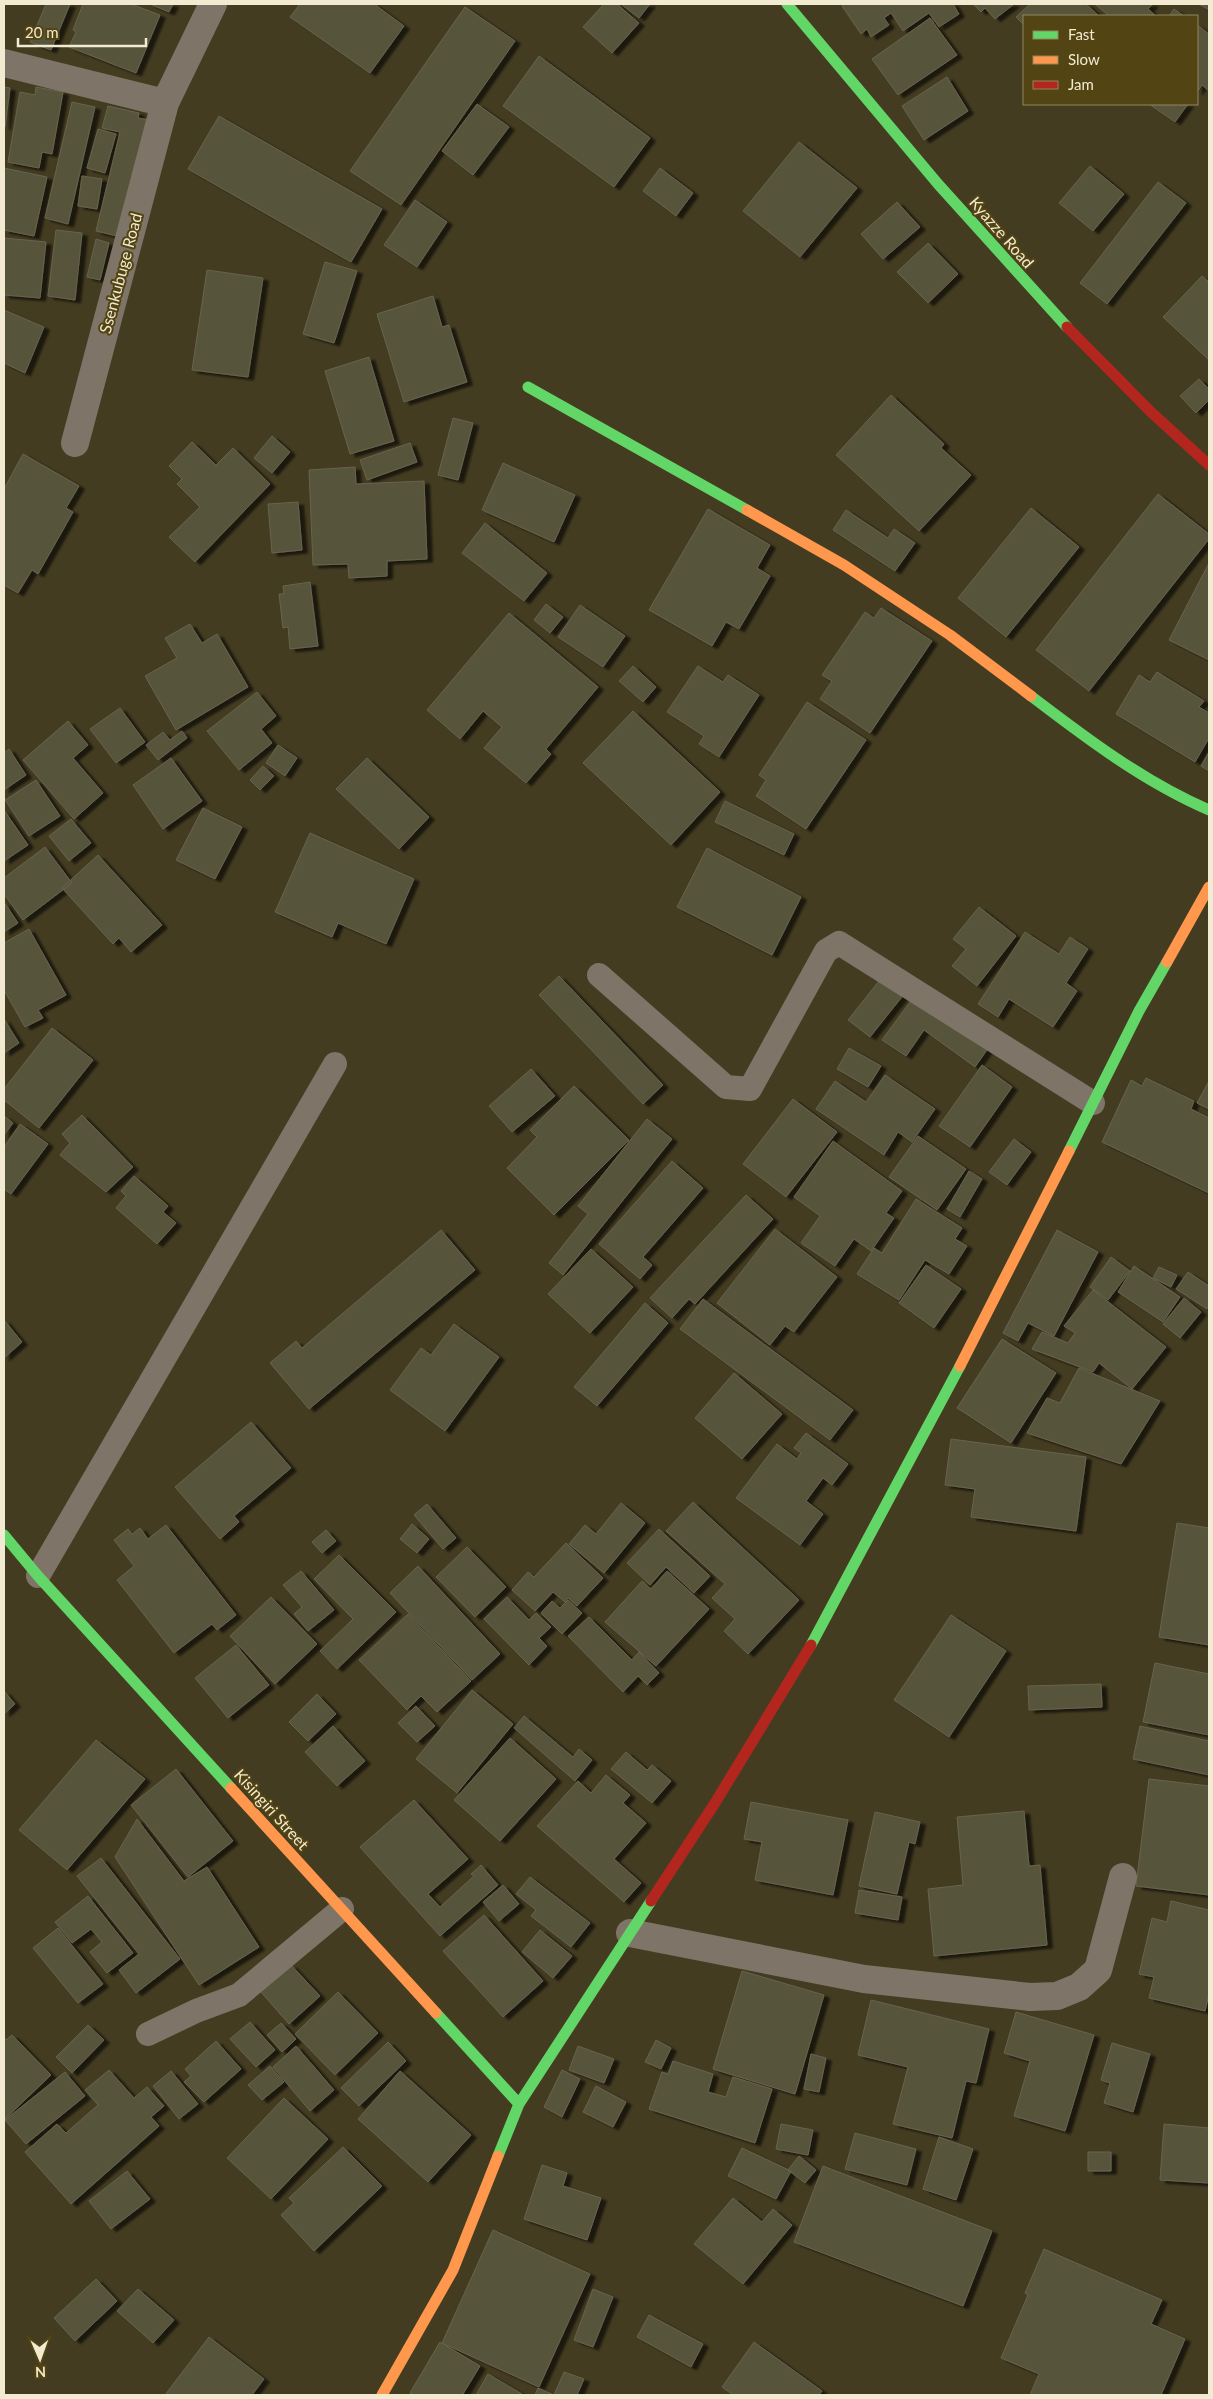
<svg xmlns="http://www.w3.org/2000/svg" width="1213" height="2399" font-family="Lato,sans-serif">
<style>
.building{fill:#57553b;stroke:#67634f;filter:url(#shadow)}
.lines{fill:none;stroke-linecap:round;stroke-linejoin:round}
.lane{stroke:#7f7468;stroke-width:24}
.street{stroke:#7f7468;stroke-width:28}
.fast{stroke:#63d668;stroke-width:11}
.slow{stroke:#ff974d;stroke-width:11}
.jam{stroke:#b3261e;stroke-width:11}
.labels{text-anchor:middle;dominant-baseline:central;stroke-width:4;stroke-linejoin:round;paint-order:stroke}
.street-label{font-size:16px;fill:#f2ead1;stroke:#524413}
</style>
<defs>
<filter id="shadow"><feDropShadow dx="5.5" dy="3" stdDeviation="1" flood-color="#0009"/></filter>
</defs>
<rect width="100%" height="100%" fill="#443c21"/>
<path class="building" d="M46,4H70L51,50L30,42Z
M83,4H131L160,15L136,73L69,47L76,32L73,30Z
M150,4H173L169,12Z
M300,4H374L404,26L370,73L290,17Z
M604,4H617L639,23L612,53L583,27Z
M621,4H650L639,18Z
M845,4H953L959,14L939,27L929,13L903,31L891,13L884,18L889,25L871,37L867,29L861,34L842,6Z
M973,4H1014L995,19L985,8L981,12Z
M1030,4H1086L1099,16H1024V25L1016,17Z
M1095,4H1153L1148,9L1155,15L1109,16Z
M1199,4H1209V10Z
M465,7L515,41L401,205L350,171Z
M1174,9L1184,16H1169Z
M930,18L957,55L898,95L872,59Z
M1197,25L1209,34V91L1202,85L1197,92Z
M539,56L650,138L614,187L503,106Z
M947,77L968,111L924,140L902,106Z
M4,87L10,88L5,127L4,126Z
M36,87L63,92L52,154L42,152L39,168L8,162L20,92L35,95Z
M72,102L95,107L68,224L45,218Z
M477,104L509,127L473,175L442,151Z
M1149,104H1188L1175,122Z
M108,106L139,113L138,118L149,120L121,237L96,231L120,132L102,128Z
M219,116L382,209L351,262L188,169Z
M98,129L116,134L105,173L87,168Z
M799,142L857,188L800,257L743,211Z
M1090,166L1124,194L1093,231L1059,203Z
M4,168L47,177L34,236L4,230Z
M660,168L693,193L676,216L643,191Z
M82,176L102,179L97,209L78,206Z
M1158,182L1186,203L1107,304L1080,283Z
M415,200L447,222L417,267L384,245Z
M897,202L920,227L883,259L861,234Z
M56,230L82,233L75,300L48,296Z
M4,238L46,242L40,298L4,295Z
M96,239L109,243L100,280L87,277Z
M928,243L958,274L928,303L897,272Z
M325,262L357,271L334,343L303,334Z
M207,270L263,278L248,377L192,370Z
M1202,276L1209,282V360L1163,317Z
M433,296L442,327L449,325L467,382L404,402L377,314Z
M4,310L44,327L25,373L4,363Z
M369,357L394,441L350,454L325,371Z
M1199,379L1209,389V400L1196,413L1180,396Z
M891,395L944,444L941,448L971,475L919,531L836,455Z
M453,418L473,423L458,480L438,475Z
M272,436L290,452L272,473L254,458Z
M192,442L216,465L233,448L270,484L195,562L169,537L200,507L177,484L182,479L169,466Z
M410,443L417,462L367,480L360,460Z
M23,454L79,486L66,508L73,512L38,574L32,570L18,593L4,585V489Z
M503,463L575,495L554,542L482,510Z
M355,467L356,484L424,481L427,559L387,561V576L349,578L348,564L313,565L309,470Z
M1158,494L1209,534V539L1089,691L1036,650Z
M298,502L302,550L272,553L268,504Z
M1031,508L1079,547L1006,637L958,598Z
M708,509L770,545L757,568L770,576L739,629L726,622L712,646L649,610Z
M846,510L888,538L894,529L915,543L895,571L833,530Z
M485,523L547,573L524,601L462,553Z
M1209,563V660L1169,640Z
M310,582L318,646L290,649L288,627L283,628L279,594H284L283,586Z
M546,604L563,617L550,633L534,620Z
M580,605L625,636L603,667L558,637Z
M881,608L932,641L870,733L820,699L832,681L822,675L865,612L874,618Z
M509,613L598,687L546,749L551,754L526,783L484,748L502,727L483,711L460,739L427,710Z
M190,624L202,643L217,634L248,687L176,730L145,676L177,658L165,638Z
M633,666L656,687L643,702L619,681Z
M698,666L723,682L728,675L759,695L719,757L699,744L704,736L667,712Z
M1157,672L1204,701L1199,707L1209,713V738L1195,762L1116,714L1139,675L1150,682Z
M257,692L276,716L261,729L272,743L239,770L207,731Z
M807,702L866,740L806,829L756,796L766,780L759,775Z
M120,708L145,742L116,763L90,729Z
M633,711L720,792L671,845L583,763Z
M68,721L88,745L73,758L103,793L74,819L23,760Z
M182,731L187,738L158,760L146,745L163,732L170,740Z
M278,745L297,758L285,776L266,763Z
M9,749L26,775L4,790V753Z
M1209,752V771L1201,766Z
M171,758L202,801L163,829L133,785Z
M367,758L429,817L399,849L336,789Z
M263,766L274,776L260,790L250,780Z
M36,780L60,816L29,836L5,800Z
M725,801L794,834L784,855L715,822Z
M203,808L242,827L215,879L176,860Z
M4,810L28,845L4,861Z
M71,819L91,843L69,861L49,836Z
M310,833L414,879L386,944L338,923L332,937L275,912Z
M45,847L72,883L23,920L4,894V878Z
M707,848L801,897L772,955L677,907Z
M98,855L162,925L131,952L119,938L113,944L62,888Z
M4,902L18,923L4,932Z
M979,907L1016,936L977,986L952,966L966,949L953,939Z
M29,929L66,995L38,1010L43,1018L25,1027L4,990V943Z
M1025,932L1059,954L1070,937L1088,949L1066,983L1077,991L1053,1027L1009,999L998,1017L978,1004Z
M887,971L909,988L870,1037L848,1020Z
M559,976L663,1085L643,1104L539,995Z
M916,994L989,1047L975,1067L924,1030L906,1056L882,1040Z
M4,1019L19,1043L4,1053Z
M52,1028L93,1060L39,1128L4,1100V1089Z
M849,1048L881,1066L868,1087L837,1069Z
M982,1065L1012,1087L970,1147L939,1126Z
M531,1069L555,1096L512,1132L489,1106Z
M885,1075L935,1109L912,1142L898,1132L884,1155L816,1109L835,1081L866,1102Z
M1146,1078L1194,1101L1191,1109L1209,1118V1193L1102,1142L1131,1080L1142,1086Z
M1209,1081V1109L1197,1103Z
M574,1086L629,1140L554,1215L507,1168L537,1137L530,1130Z
M793,1099L837,1132L786,1197L743,1164Z
M82,1115L133,1167L106,1192L60,1155L70,1143L62,1134Z
M4,1116L13,1123L4,1135Z
M647,1119L672,1139L563,1275L549,1263L588,1214L578,1206Z
M20,1124L48,1144L11,1194L4,1189V1147Z
M918,1136L966,1169L937,1210L889,1177Z
M1014,1139L1031,1152L1007,1185L989,1172Z
M833,1141L902,1191L886,1213L894,1218L871,1251L854,1239L835,1266L801,1243L820,1216L794,1197Z
M672,1161L703,1188L643,1257L652,1265L640,1279L599,1244Z
M969,1171L982,1179L960,1217L947,1209Z
M134,1176L168,1206L163,1212L176,1223L157,1244L116,1208L126,1196L121,1191Z
M746,1195L773,1219L695,1304L689,1299L672,1318L650,1298Z
M916,1199L962,1228L955,1239L967,1246L949,1274L925,1260L899,1300L857,1274L874,1248L882,1253Z
M775,1229L837,1277L794,1332L785,1326L770,1345L717,1303Z
M441,1230L475,1270L309,1409L270,1363L296,1341L302,1348Z
M1057,1230L1098,1252L1054,1336L1028,1323L1018,1341L1003,1333Z
M591,1249L633,1287L590,1333L548,1294Z
M1111,1257L1130,1271L1108,1300L1090,1287Z
M926,1265L961,1289L934,1328L899,1303Z
M1134,1266L1180,1297L1163,1322L1118,1292Z
M1159,1267L1177,1275L1171,1287L1153,1278Z
M1188,1272L1209,1286V1305L1207,1309L1176,1289Z
M1093,1290L1166,1347L1132,1389L1099,1363L1093,1372L1032,1349L1042,1332L1068,1343L1075,1333L1064,1326Z
M1184,1298L1201,1312L1180,1338L1163,1324Z
M703,1299L853,1410L830,1440L680,1329Z
M645,1303L668,1323L597,1406L574,1387Z
M4,1320L22,1342L4,1358Z
M454,1324L499,1357L445,1431L390,1390L421,1348L431,1355Z
M1002,1339L1056,1373L1011,1443L957,1408Z
M1079,1368L1160,1401L1121,1464L1027,1433L1047,1398L1060,1403Z
M734,1373L782,1414L742,1459L695,1418Z
M251,1422L291,1468L234,1516L239,1522L220,1539L175,1487Z
M806,1433L848,1464L832,1485L823,1478L806,1501L823,1514L800,1545L736,1498L777,1444L797,1459L801,1453L794,1448Z
M951,1439L1086,1457L1076,1531L971,1517L975,1489L945,1485Z
M693,1502L799,1600L748,1654L724,1631L735,1619L712,1598L725,1584L666,1531Z
M621,1503L645,1523L604,1573L569,1544L585,1525L596,1534Z
M427,1504L456,1538L443,1549L414,1515Z
M1177,1523L1209,1528V1645L1159,1637Z
M412,1524L429,1539L417,1553L400,1539Z
M166,1525L236,1615L217,1630L212,1624L174,1653L117,1580L134,1566L114,1540L128,1529L132,1534L140,1528L148,1539Z
M659,1529L710,1576L694,1593L666,1567L650,1585L627,1563Z
M326,1530L336,1541L322,1553L312,1542Z
M566,1543L603,1578L577,1606L568,1598L565,1602L553,1592L535,1611L512,1590L528,1572L534,1577Z
M467,1547L506,1587L475,1617L436,1577Z
M339,1555L396,1612L337,1669L320,1651L353,1619L314,1579Z
M418,1566L500,1654L472,1680L390,1593Z
M301,1571L334,1610L308,1631L294,1614L302,1607L283,1585Z
M667,1571L709,1609L656,1666L605,1622L642,1581L651,1589Z
M271,1597L317,1644L275,1684L230,1636Z
M507,1597L529,1620L536,1613L551,1627L539,1638L547,1646L529,1665L484,1619Z
M568,1600L582,1613L562,1634L541,1613L552,1601L560,1608Z
M408,1614L471,1681L437,1712L421,1696L407,1710L359,1660Z
M951,1615L1006,1651L949,1737L894,1700Z
M589,1617L632,1660L639,1652L659,1673L647,1685L638,1676L623,1692L568,1636Z
M236,1645L269,1685L228,1718L195,1678Z
M1155,1663L1209,1674V1735L1143,1722Z
M1101,1684L1102,1707L1029,1710L1028,1686Z
M472,1690L513,1724L457,1793L416,1759Z
M4,1691L15,1704L4,1714Z
M317,1694L336,1714L308,1741L289,1722Z
M416,1706L435,1726L417,1742L398,1723Z
M524,1716L573,1757L579,1749L592,1760L575,1781L514,1728Z
M333,1726L365,1761L337,1786L305,1752Z
M1140,1726L1209,1741V1775L1133,1759Z
M510,1738L556,1779L500,1841L454,1800Z
M96,1740L145,1779L67,1870L19,1830Z
M626,1752L647,1770L652,1765L671,1781L652,1803L611,1769Z
M176,1769L233,1841L188,1877L131,1805Z
M606,1775L630,1795L623,1803L646,1823L614,1859L641,1883L624,1902L537,1826L578,1781L591,1793Z
M1149,1779L1209,1786V1895L1136,1886Z
M414,1800L468,1859L428,1894L440,1907L474,1876L471,1874L481,1865L498,1885L440,1936L360,1847Z
M751,1802L848,1820L833,1895L755,1880L762,1842L744,1839Z
M1024,1811L1029,1866L1040,1865L1047,1945L934,1956L928,1889L963,1885L957,1817Z
M875,1812L920,1822L915,1844L909,1842L897,1894L859,1886Z
M137,1819L184,1881L207,1867L259,1947L199,1985L115,1857Z
M101,1858L180,1959L136,1993L119,1970L139,1954L77,1876Z
M530,1877L590,1923L571,1947L531,1916L536,1910L516,1894Z
M503,1885L519,1904L499,1921L483,1902Z
M859,1890L902,1897L898,1920L855,1913Z
M88,1896L133,1953L107,1973L90,1952L102,1942L91,1929L72,1943L55,1922Z
M1171,1901L1209,1910V1994L1205,2011L1149,1998L1154,1977L1139,1974L1152,1918L1167,1922Z
M484,1915L543,1981L503,2017L443,1951Z
M58,1928L103,1984L78,2003L33,1948Z
M540,1930L572,1956L553,1978L522,1952Z
M291,1965L320,1996L289,2024L261,1992Z
M742,1971L824,1995L795,2094L713,2069Z
M338,1992L378,2033L335,2075L295,2034Z
M871,2000L989,2029L976,2083L966,2081L952,2138L893,2124L908,2067L858,2055Z
M1016,2012L1094,2035L1065,2131L1014,2116L1030,2061L1004,2053Z
M250,2022L275,2050L256,2067L230,2039Z
M281,2023L296,2039L282,2052L267,2035Z
M88,2025L104,2040L72,2073L56,2057Z
M12,2035L51,2075L4,2120V2037L6,2040Z
M656,2040L671,2048L661,2069L645,2062Z
M216,2041L241,2069L204,2102L184,2082L191,2076L185,2069Z
M388,2042L406,2061L359,2106L341,2088Z
M1112,2043L1150,2054L1133,2112L1104,2103L1110,2083L1101,2080Z
M296,2046L334,2090L310,2111L273,2067Z
M578,2046L614,2059L604,2083L569,2070Z
M811,2054L826,2058L819,2092L804,2089Z
M673,2061L713,2074L708,2092L726,2097L733,2077L772,2089L755,2143L649,2109L662,2072L668,2074Z
M270,2066L284,2082L262,2100L248,2085Z
M109,2070L134,2098L147,2087L164,2106L151,2117L159,2126L71,2204L25,2152L57,2124L66,2133L98,2105L85,2090Z
M562,2070L580,2079L562,2117L544,2107Z
M171,2071L198,2104L179,2119L153,2086Z
M400,2071L471,2135L428,2182L358,2119Z
M65,2072L85,2096L26,2144L5,2120Z
M596,2086L626,2102L613,2127L583,2112Z
M284,2098L328,2139L271,2199L227,2158Z
M781,2124L813,2130L808,2155L776,2149Z
M1164,2124L1209,2128V2183L1160,2180Z
M855,2133L916,2149L907,2185L845,2169Z
M939,2137L973,2149L956,2200L923,2189Z
M343,2147L382,2186L314,2251L281,2215L294,2203L289,2198Z
M742,2148L791,2171L776,2199L728,2176Z
M1088,2152H1111V2171H1088Z
M799,2156L816,2170L805,2183L788,2170Z
M542,2165L567,2173L563,2186L601,2198L587,2240L524,2219Z
M823,2166L992,2231L963,2306L794,2242Z
M127,2171L150,2199L111,2229L89,2201Z
M733,2198L762,2222L773,2209L792,2225L743,2284L694,2244Z
M493,2230L590,2274L539,2387L442,2343Z
M1044,2249L1162,2300L1151,2324L1185,2339L1161,2395H1030L1039,2374L1001,2358L1028,2295L1025,2293Z
M96,2279L117,2301L75,2341L54,2318Z
M138,2289L174,2320L153,2343L117,2311Z
M593,2289L613,2297L593,2347L574,2340Z
M649,2315L703,2344L691,2367L637,2337Z
M209,2337L264,2379L252,2395H165Z
M440,2342L480,2366L463,2394L466,2395H414L410,2393Z
M754,2342L822,2391L819,2395H733L722,2387Z
M564,2372L584,2379L577,2395H535L538,2388L554,2395Z
M488,2374L522,2394L521,2395H476Z"/>
<g class="lines">
<path class="lane" d="M599,975L726,1087L750,1089L826,951L839,943L1093,1103
M38,1576L335,1064
M148,2034L196,2011L239,1995L342,1909"/>
<path class="street" d="M4,63L165,103
M75,443L165,103L213,4
M630,1933L864,1979L1030,1997L1057,1996L1079,1987L1098,1970L1123,1877"/>
<path class="fast" d="M787,4L938,184L1067,327
M528,387L747,510
M1031,696C1086,738 1144,782 1209,810
M1069,1151L1139,1011L1167,962
M4,1535L38,1576L231,1788
M811,1645L960,1366
M436,2013L519,2104
M498,2156L519,2104L651,1901"/>
<path class="slow" d="M747,510L844,565L950,635L1031,696
M1167,962L1209,887
M960,1366L1069,1151
M231,1788L436,2013
M382,2395L453,2270L498,2156"/>
<path class="jam" d="M1067,327L1151,412L1209,465
M651,1901L715,1803L811,1645"/>
</g>
<g class="labels">
<g class="street-label">
<text transform="translate(1002 232) rotate(49)">Kyazze Road</text>
<text transform="translate(120 273) rotate(-75)">Ssenkubuge Road</text>
<text transform="translate(272 1809) rotate(48)">Kisingiri Street</text>
</g>
</g>
<rect width="1213" height="2399" fill="none" stroke="#f2ead1" stroke-width="10"/>
<rect x="1023" y="15" width="175" height="90" fill="#524413" stroke="#92865f"/>
<rect x="1033" y="31" width="25" height="8" fill="#63d668" stroke="#92865f"/>
<text x="1068" y="40" font-size="15" fill="#f2ead1">Fast</text>
<rect x="1033" y="56" width="25" height="8" fill="#ff974d" stroke="#92865f"/>
<text x="1068" y="65" font-size="15" fill="#f2ead1">Slow</text>
<rect x="1033" y="81" width="25" height="8" fill="#b3261e" stroke="#92865f"/>
<text x="1068" y="90" font-size="15" fill="#f2ead1">Jam</text>
<g transform="translate(40 2359) rotate(178)" stroke="#524413" stroke-width="4" paint-order="stroke">
<path d="M0-4L9 19L0 12L-9 19Z" fill="#f2ead1"/>
<text y="-8" font-size="14" font-weight="bold" text-anchor="middle" fill="#f2ead1">N</text>
</g>
<path d="M18 38v8h128v-8" fill="none" stroke="#f2ead1" stroke-width="2.5"/>
<text x="25" y="38" font-size="15" fill="#f2ead1" stroke="#524413" stroke-width="4" paint-order="stroke">20 m</text>
</svg>
